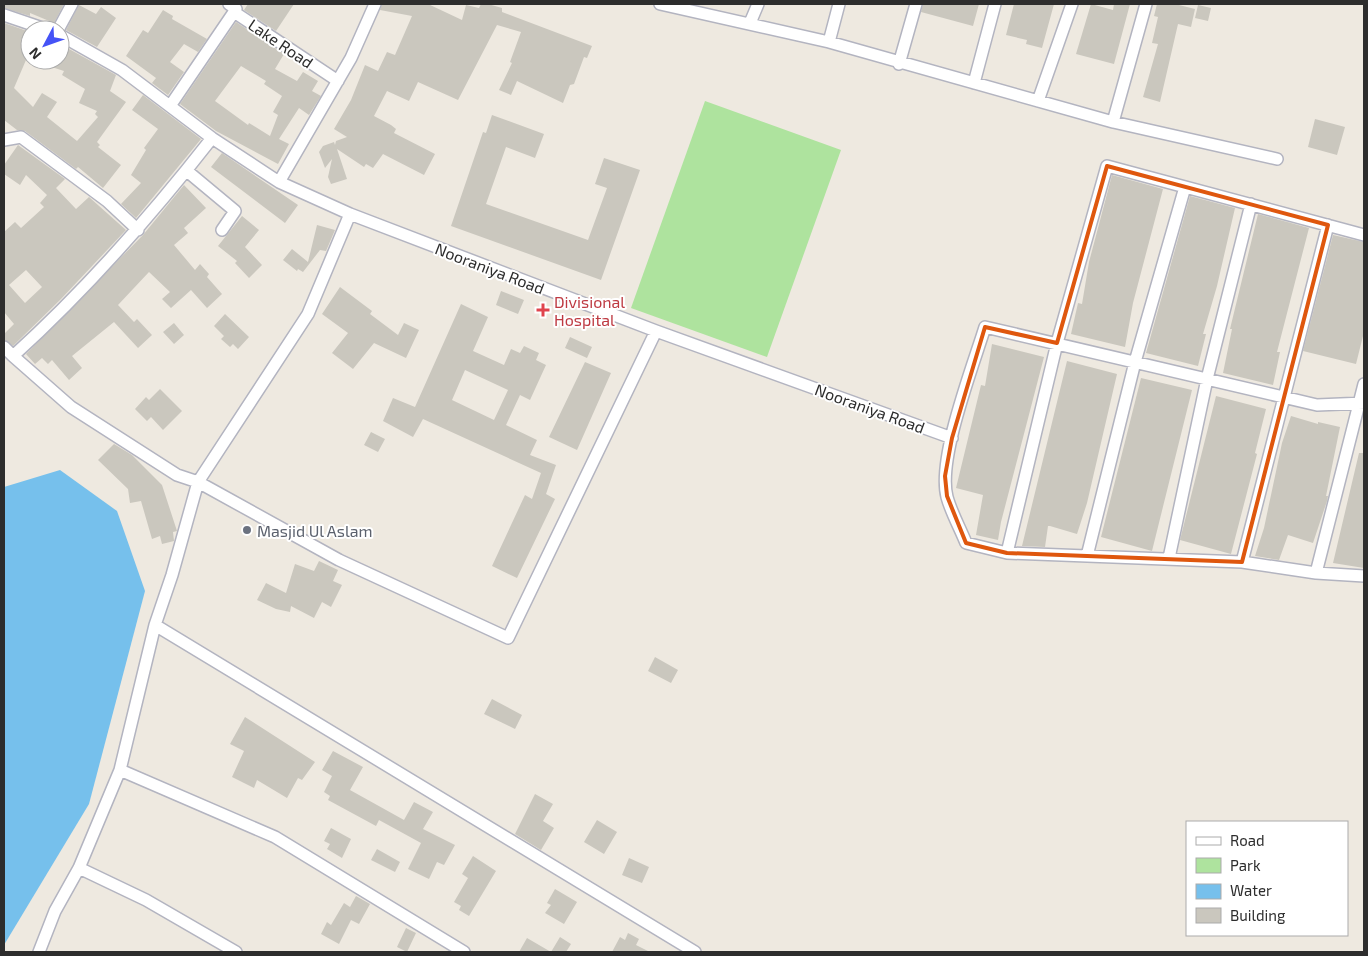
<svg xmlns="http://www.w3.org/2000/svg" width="1368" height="956" font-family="'Exo 2',sans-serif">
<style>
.green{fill:#aee39e}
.water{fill:#76c0ec}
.building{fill:#cac7be;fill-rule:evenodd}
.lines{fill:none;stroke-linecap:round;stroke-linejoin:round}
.street-casing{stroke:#b3b4c0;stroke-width:14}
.street{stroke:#fff;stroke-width:11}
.marked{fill:none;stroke:#df570e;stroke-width:4;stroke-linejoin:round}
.health-dot{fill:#e0444e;stroke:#fff;stroke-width:2}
.worship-dot{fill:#6b7280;stroke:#fff;stroke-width:2}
.labels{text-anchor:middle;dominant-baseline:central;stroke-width:4;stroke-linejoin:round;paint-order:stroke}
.street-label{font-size:16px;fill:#2d2d2d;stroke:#fff}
.health-label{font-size:16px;fill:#be3a42;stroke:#fff;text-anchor:start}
.worship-label{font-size:16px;fill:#5b616d;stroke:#fff;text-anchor:start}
</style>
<rect width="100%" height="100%" fill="#eee9e0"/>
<path class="green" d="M705,101L841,150L767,357L631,308Z"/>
<path class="water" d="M60,470L117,511L145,591L89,804L4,945V487Z"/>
<path class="building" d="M4,4H64L54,23L30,13V16L4,8Z
M248,4H294L276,31L244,10Z
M382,4H428L462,20L466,5L479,8L481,4H488L502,8V12L592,46L587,58L584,57L574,84L570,85L563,103L517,81L511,95L499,90L512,63L510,62L521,32L497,25L458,100L418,82L409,101L387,91L374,116L391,125L396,129L394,133L435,154L424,175L383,154L373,168L366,164L364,167L337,149L347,179L331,184L328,177L332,159L325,168L319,152L323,146L334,142L335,145L336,141L347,137L334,129L351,100L365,65L378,71L387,52L395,55L412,16L380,10Z
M923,4H979L973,26L921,12Z
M1014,4H1054L1042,48L1026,44L1027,40L1006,35Z
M1091,4L1113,10L1114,4H1130L1114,64L1076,54Z
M1157,4H1175L1195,9L1191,27L1178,24L1160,102L1143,97L1158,44L1152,43L1158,17L1154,16Z
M79,5L96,14L101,7L116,18L97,47L66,30Z
M1198,5L1211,8L1208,21L1195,18Z
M163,10L173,16L172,19L207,39L198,52L184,44L170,62L184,72L168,95L152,83L156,78L126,56L143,30L148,33Z
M236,22L284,54L275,69L297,81L303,72L318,81L312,91L321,96L309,115L299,108L279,139L289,144L278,164L216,131L180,104ZM241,66L266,81L264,84L282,96L273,112L278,115L270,136L249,123L248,125L215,101Z
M4,23L30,32V62L26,60L14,88L33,107L42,93L57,102L47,117L77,141L98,117L95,114L97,111L79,103L85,89L62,75L64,71L36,62L37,60H60V44L116,75L110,91L126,102L97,142L100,145L98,147L121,165L103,188L78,167L76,169L25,131L17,130L4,120Z
M143,95L201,139L136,218L121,204L141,183L131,175L146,150L144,148L158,129L132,110Z
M492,115L544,134L535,158L506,147L486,204L588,240L607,188L595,184L604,158L640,170L601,280L451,226L483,132L486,133Z
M1315,119L1345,127L1337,155L1308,147Z
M18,145L65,179L56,188L76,209L89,197L126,230L61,299L13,346L4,340V334L14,324L4,312V232L15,222L21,228L44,207L40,203L47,195L26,175L20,185L4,174V165ZM26,270L42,287L25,303L9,285Z
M222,153L298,205L285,223L211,167Z
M1112,175L1163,189L1133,303L1125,347L1071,334L1078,303L1082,304L1089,262Z
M184,185L206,208L184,228L188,233L174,245L195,270L200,264L209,274L207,277L222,294L207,308L191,290L171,308L162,299L170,292L149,272L118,305L134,322L137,319L152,335L138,348L114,322L72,356L82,368L69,380L52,360L48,364L42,358L35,364L26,354L143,235Z
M1190,196L1235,208L1217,286L1203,334H1206L1198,366L1146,353Z
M1258,214L1309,228L1277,352H1280L1273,385L1223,373L1232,329H1230Z
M242,216L259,230L245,247L262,265L249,278L235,263L237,261L218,246Z
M317,225L335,230L326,251L320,250L303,272L298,269L297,271L283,260L292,249L308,262Z
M1333,235L1364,242V332L1356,364L1303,351Z
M340,287L372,311L370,314L398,335L404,323L419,330L406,358L374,343L353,369L332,353L348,333L322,314Z
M501,291L524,300L518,314L496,305Z
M461,304L488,317L473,351L504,365L511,349L520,353L524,346L539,353L536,360L546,365L530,400L520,395L506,425L537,440L530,455L556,465L546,494L555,499L517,578L492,566L525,495L532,499L541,473L423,419L413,437L383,421L393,398L415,407ZM465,370L508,390L494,420L452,400Z
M225,314L249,337L238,349L233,344L230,347L221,339L224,336L214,326Z
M174,323L184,335L174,344L163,332Z
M570,337L592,347L587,358L565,348Z
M992,344L1044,357L1001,522L998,540L976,535L983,495L956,488L981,385L985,386Z
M1067,361L1117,374L1087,503L1077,534L1050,526H1048L1045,547L1022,546Z
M585,362L611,373L577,450L549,437Z
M1141,378L1192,390L1152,551L1101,537Z
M160,389L182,411L163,430L151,417L147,421L135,409L146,397L149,400Z
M1216,396L1266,409L1255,453L1257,454L1231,554L1180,540Z
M1291,416L1318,424V422L1340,427L1326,496H1328L1327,501L1313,543L1288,535L1279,560L1255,556L1264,528L1282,443Z
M371,432L385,439L378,452L364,445Z
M114,444L132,455L162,485L177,531L173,532L174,541L162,544L160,536L152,539L141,501L130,503L128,489L98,460Z
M1359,453H1364V568L1333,563Z
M319,561L338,570L333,581L342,585L331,607L322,602L314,618L291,606L290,612L276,609L257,600L266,583L286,593L295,564L314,571Z
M655,657L678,670L671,683L648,671Z
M492,699L522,715L515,729L484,714Z
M245,717L315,762L302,780L298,778L287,798L257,780L254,788L232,777L244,751L230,744Z
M333,751L363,767L350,790L404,820L414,802L433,812L423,829L455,845L444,865L437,862L429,879L408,869L421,843L379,820L376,826L328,800L330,796L324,792L332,776L322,770Z
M535,794L553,804L543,821L554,828L541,850L515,834Z
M597,820L617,832L604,854L584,842Z
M331,828L351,839L342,858L327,849L330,844L324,841Z
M377,849L400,862L395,872L371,860Z
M473,856L496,871L469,916L459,910L461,906L454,902L468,878L462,874Z
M629,858L649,867L642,883L622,875Z
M555,889L577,902L564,924L545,913L551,905L547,903Z
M356,896L370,904L359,924L351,920L339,944L321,934L327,922L331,925L344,903L350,907Z
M406,928L416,933L407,952L397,947Z
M628,933L639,939L636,945L650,952H612L620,937L625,940Z
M560,937L571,944L566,952H551Z
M527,938L551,952H519Z"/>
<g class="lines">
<defs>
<path id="street" d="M229,4L236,9L234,12L338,81
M660,4L829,42L1113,122L1277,159
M4,15L48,30
M750,23L758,4
M58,30L72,4
M60,35L122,70L212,138L279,182L350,214L656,331L952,438
M829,42L839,4
M899,64L916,4
M974,83L995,4
M1038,101L1072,4
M170,106L234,12
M1113,122L1146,4
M212,138C151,216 87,289 13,356L71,407L177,475L198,482L308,314L350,214
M4,140L21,137L107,201L138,230
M187,171L235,211L222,230
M279,182L351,58L375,4
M4,347L13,356
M1364,403L1317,405L985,327C973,366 937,459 947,497C951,512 960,528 966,543L1007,553L1242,562L1316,573L1364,576
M1007,553L1057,343L1107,166L1364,235
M1087,556L1135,362L1185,187
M1169,558L1207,379L1251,204
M1242,562L1328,225
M1316,573L1364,384
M155,625L695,952
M120,770L275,837L464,952
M79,868L146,900L236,952
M39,952L55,911L79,868L120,770L155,625L172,575L198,482L339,560L508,638L656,331"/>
</defs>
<use href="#street" class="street-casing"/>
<use href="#street" class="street"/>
</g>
<path class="marked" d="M1107,166L1328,225L1242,562L1007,553L966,543L947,496L945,476L952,438L985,327L1057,343Z"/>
<path class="health-dot" d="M540.5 302.5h5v5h5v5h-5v5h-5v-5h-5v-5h5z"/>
<circle class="worship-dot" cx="247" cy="530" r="5"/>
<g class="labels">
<g class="street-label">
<text transform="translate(281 43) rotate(34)">Lake Road</text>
<text transform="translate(490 268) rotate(21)">Nooraniya Road</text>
<text transform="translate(870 408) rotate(20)">Nooraniya Road</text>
</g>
<g class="health-label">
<text x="554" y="301">Divisional<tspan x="554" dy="18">Hospital</tspan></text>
</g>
<g class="worship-label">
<text x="257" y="530">Masjid Ul Aslam</text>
</g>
</g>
<rect width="1368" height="956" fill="none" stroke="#2d2d2d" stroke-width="10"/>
<rect x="1186" y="821" width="162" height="115" fill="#ffffff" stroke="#ababab"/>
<rect x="1196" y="837" width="25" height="8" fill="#ffffff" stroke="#ababab"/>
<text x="1230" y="846" font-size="15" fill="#2d2d2d">Road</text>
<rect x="1196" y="858" width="25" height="15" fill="#aee39e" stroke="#ababab"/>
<text x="1230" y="871" font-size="15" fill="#2d2d2d">Park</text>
<rect x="1196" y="884" width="25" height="15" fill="#76c0ec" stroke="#ababab"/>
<text x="1230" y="896" font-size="15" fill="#2d2d2d">Water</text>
<rect x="1196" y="908" width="25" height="15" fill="#cac7be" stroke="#ababab"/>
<text x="1230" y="921" font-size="15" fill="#2d2d2d">Building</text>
<g transform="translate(45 45) rotate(229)"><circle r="24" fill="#ffffff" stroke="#ababab"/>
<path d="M0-4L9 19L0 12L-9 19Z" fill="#4553f6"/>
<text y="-8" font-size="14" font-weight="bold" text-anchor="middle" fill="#2d2d2d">N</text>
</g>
</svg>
